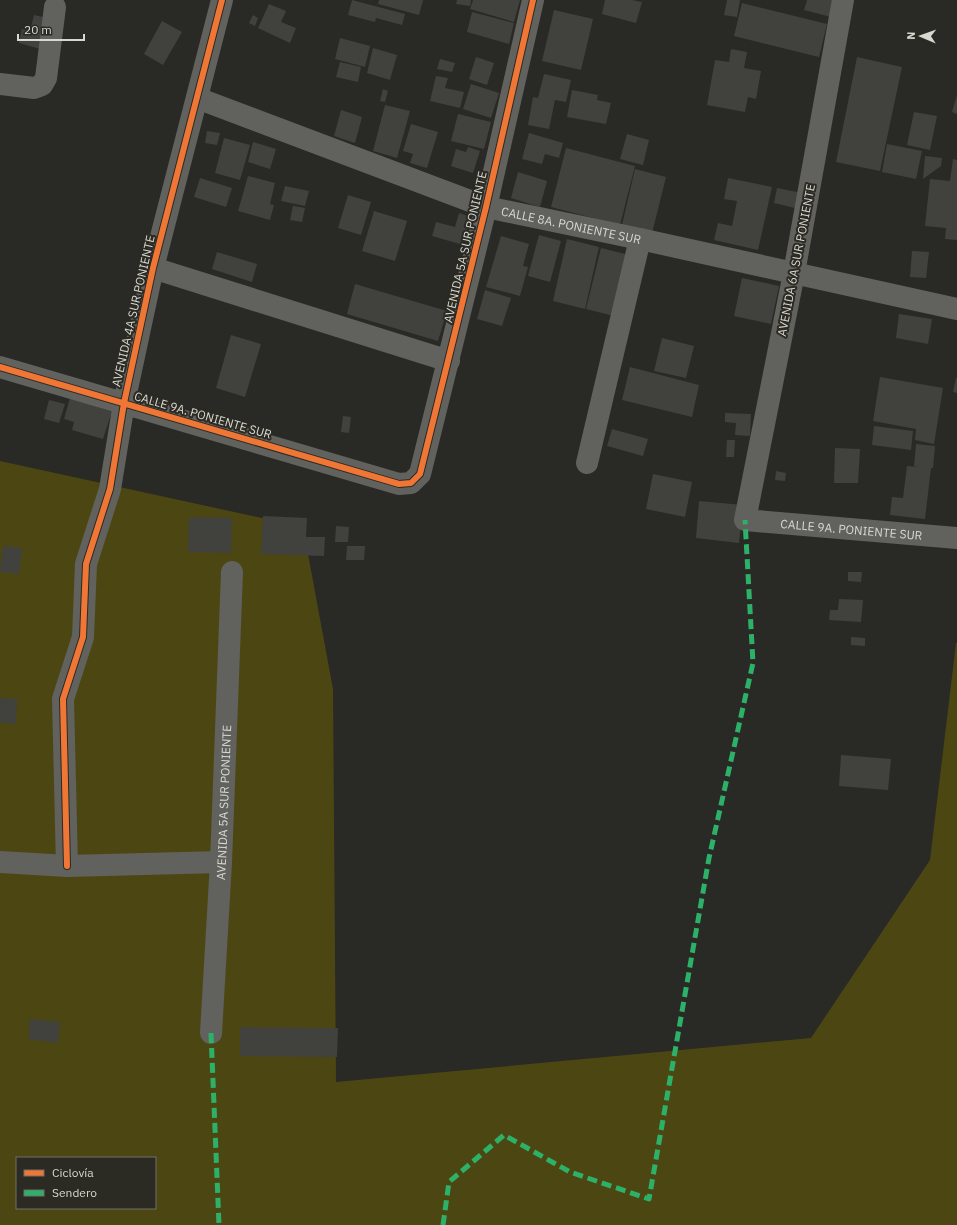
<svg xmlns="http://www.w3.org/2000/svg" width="957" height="1225" font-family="'IBM Plex Sans',sans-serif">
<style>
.green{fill:#4c4712;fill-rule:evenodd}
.building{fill:#41413e}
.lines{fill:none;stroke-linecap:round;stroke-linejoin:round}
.minor{stroke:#61615e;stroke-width:22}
.quiet{stroke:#2db169;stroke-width:5;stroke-dasharray:10 5;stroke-linecap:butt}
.cycleway-casing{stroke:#2b2a23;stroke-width:8}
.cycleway{stroke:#f07635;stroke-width:6}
.labels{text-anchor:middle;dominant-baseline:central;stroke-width:4;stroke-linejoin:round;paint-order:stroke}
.street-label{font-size:12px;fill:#d8d8d3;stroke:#2b2a23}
</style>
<rect width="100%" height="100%" fill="#292925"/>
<path class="green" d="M0,461L303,527L333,689L336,1082L811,1038L930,860L956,643H957V1225H0ZM17,1158H155V1208H17Z"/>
<path class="building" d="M352,0L405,14L402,25L376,18L375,22L348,15Z
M379,0H423L419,15L378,4Z
M457,0H471L470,6L456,4Z
M473,0H520L514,22L470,9Z
M605,0H632L642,2L636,23L602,14Z
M727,0H740L737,17L724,15Z
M807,0H835L831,17L804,10Z
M742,3L827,24L819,57L734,36Z
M269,4L286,11L281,22L296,28L290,43L258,28Z
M554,10L593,19L581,70L542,61Z
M472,12L514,23L509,44L467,32Z
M34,15L52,19L44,50L19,43L22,29L30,31Z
M253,15L258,18L255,26L249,23Z
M162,21L182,32L163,65L144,54Z
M340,38L370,46L365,67L335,59Z
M373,48L397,55L390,80L367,73Z
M731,49L747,52L744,68L761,71L756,99L748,97L745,112L707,105L715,60L729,62Z
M476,57L494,63L487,85L469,79Z
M857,57L902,67L880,171L836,162Z
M440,59L455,63L452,72L437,69Z
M340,62L361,67L358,82L336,77Z
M544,74L571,80L566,102L555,100L549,129L528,125L533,97L538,98Z
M436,76L448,78L445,88L464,92L460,108L430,101Z
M471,84L499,93L491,118L463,109Z
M383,89L388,91L385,102L380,101Z
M572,90L598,95L597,100L611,103L606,124L567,117Z
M957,95V114L952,112Z
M385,105L410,111L397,158L373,151Z
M341,110L362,117L355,143L334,136Z
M914,112L937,116L930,150L907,145Z
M458,114L491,122L484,149L451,141Z
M411,124L438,132L427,168L410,163L413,154L403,151Z
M207,131L220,133L217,145L205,143Z
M529,133L563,143L559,158L545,154L542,164L522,159Z
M627,134L649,140L643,165L620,159Z
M224,138L250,145L240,180L215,173Z
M253,142L276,149L270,169L248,162Z
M887,144L922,151L916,179L882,172Z
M468,147L480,151L473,173L451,166L456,149L466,152Z
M566,148L635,166L620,225L551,207Z
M925,156L942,158L941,166L923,179Z
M953,159L957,160V240L945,239L946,228L925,226L930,179L950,181Z
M635,169L666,177L652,233L622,225Z
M518,172L547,181L540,207L511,198Z
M248,176L275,183L270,204L274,205L270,220L238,211Z
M200,178L232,188L226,207L194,197Z
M728,178L772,187L758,250L714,240L718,223L732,226L737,201L724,199Z
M285,186L309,191L305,206L281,201Z
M777,188L802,193L799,209L774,203Z
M348,195L371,202L361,235L338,228Z
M293,206L305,208L302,222L290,220Z
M374,211L407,221L395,261L362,251Z
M459,213L471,217L463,245L432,236L436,222L455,227Z
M539,235L561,241L550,282L528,276Z
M501,236L529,244L523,266L528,267L520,296L486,287Z
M567,239L599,247L585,309L553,301Z
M601,248L629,255L614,316L586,309Z
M912,251L929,252L926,278L910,277Z
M217,252L257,264L252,282L212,269Z
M742,278L779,286L771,324L734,316Z
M355,284L447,311L438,341L347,314Z
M485,290L511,298L502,326L477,319Z
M899,314L932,319L928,344L896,338Z
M231,335L261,344L245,397L216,388Z
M662,338L694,346L686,378L654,371Z
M630,367L699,385L692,417L622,400Z
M880,377L943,388L934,444L915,440L916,429L873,421Z
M956,378H957V393L953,392Z
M70,398L112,411L103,439L72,430L74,422L64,419Z
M49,400L65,404L59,423L44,419Z
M725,413L751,414L750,436L735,435L736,423L725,422Z
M343,416L351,417L349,433L341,432Z
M874,426L913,431L911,450L872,445Z
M612,429L648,439L643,456L607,446Z
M727,440H735L734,457H726Z
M916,444L935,446L933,468H931L925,519L890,515L892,497L903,498L907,466L918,467L914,466Z
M835,448L860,449L858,483H834Z
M776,471L786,473L785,481L775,480Z
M653,474L692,482L685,517L646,509Z
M699,501L743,505L739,543L696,538Z
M263,516L307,518L306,537H325L324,556L261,554Z
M189,517L232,518L231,553L188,552Z
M336,526L349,527L348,542H335Z
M3,546L22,548L19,574L0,572Z
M347,546H365L364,560H346Z
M848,572H862L861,582L848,581Z
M839,599L863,600L861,622L829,620L830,610H838Z
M851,637L865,638V646L851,645Z
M0,698L17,699L16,724L0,723Z
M841,755L891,759L888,790L839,786Z
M30,1019L60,1022L58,1043L28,1039Z
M240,1027L338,1028L337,1057L240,1056Z"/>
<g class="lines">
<g class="minor">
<path id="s1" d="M843,0L794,273L745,520L957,538"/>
<path d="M0,84L34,88L42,85L46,78L55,7"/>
<path id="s2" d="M197,98L486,207L640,239L957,309"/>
<path d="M153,268L449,361"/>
<path d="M0,367L399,484L411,483L420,474L486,207L533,0"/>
<path d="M587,463L640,239"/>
<path d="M0,862L67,866L221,862"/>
<path d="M67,866L63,699L83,637L86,564L110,489L124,403L153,268L222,0"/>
<path id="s3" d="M211,1033L221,862L232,572"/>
</g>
<path class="quiet" d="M211,1033L219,1225
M443,1225L449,1182L504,1135L570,1172L649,1199L709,858L753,663L745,520"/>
<defs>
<path id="cycleway" d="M0,367L399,484L411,483L420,474L486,207L533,0
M67,866L63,699L83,637L86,564L110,489L124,403L153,268L222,0"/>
</defs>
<use href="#cycleway" class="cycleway-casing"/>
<use href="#cycleway" class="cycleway"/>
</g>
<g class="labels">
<g class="street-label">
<text stroke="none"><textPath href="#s2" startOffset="396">CALLE 8A. PONIENTE SUR</textPath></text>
<text transform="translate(465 247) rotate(-77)">AVENIDA 5A SUR PONIENTE</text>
<text transform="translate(796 260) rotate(-79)">AVENIDA 6A SUR PONIENTE</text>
<text transform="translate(133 311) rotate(-77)">AVENIDA 4A SUR PONIENTE</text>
<text transform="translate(203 415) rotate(16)">CALLE 9A. PONIENTE SUR</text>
<text stroke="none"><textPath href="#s1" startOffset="636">CALLE 9A. PONIENTE SUR</textPath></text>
<text stroke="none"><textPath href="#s3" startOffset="231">AVENIDA 5A SUR PONIENTE</textPath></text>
</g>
</g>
<rect x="16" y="1157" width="140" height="52" fill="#2b2a23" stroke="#707069"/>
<rect x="24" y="1170" width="20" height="6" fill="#f07635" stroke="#707069"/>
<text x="52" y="1177" font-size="12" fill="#d8d8d3">Ciclovía</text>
<rect x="24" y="1190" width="20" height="6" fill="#2db169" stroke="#707069"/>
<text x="52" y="1197" font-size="12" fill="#d8d8d3">Sendero</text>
<g transform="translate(921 36) rotate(272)" stroke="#2b2a23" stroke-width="3" paint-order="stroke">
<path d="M0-3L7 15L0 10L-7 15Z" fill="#d8d8d3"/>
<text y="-6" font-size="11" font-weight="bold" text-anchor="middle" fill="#d8d8d3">N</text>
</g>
<path d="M18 34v6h66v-6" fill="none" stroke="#d8d8d3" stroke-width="2"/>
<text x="24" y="34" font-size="12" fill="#d8d8d3" stroke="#2b2a23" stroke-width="3" paint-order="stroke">20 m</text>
</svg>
